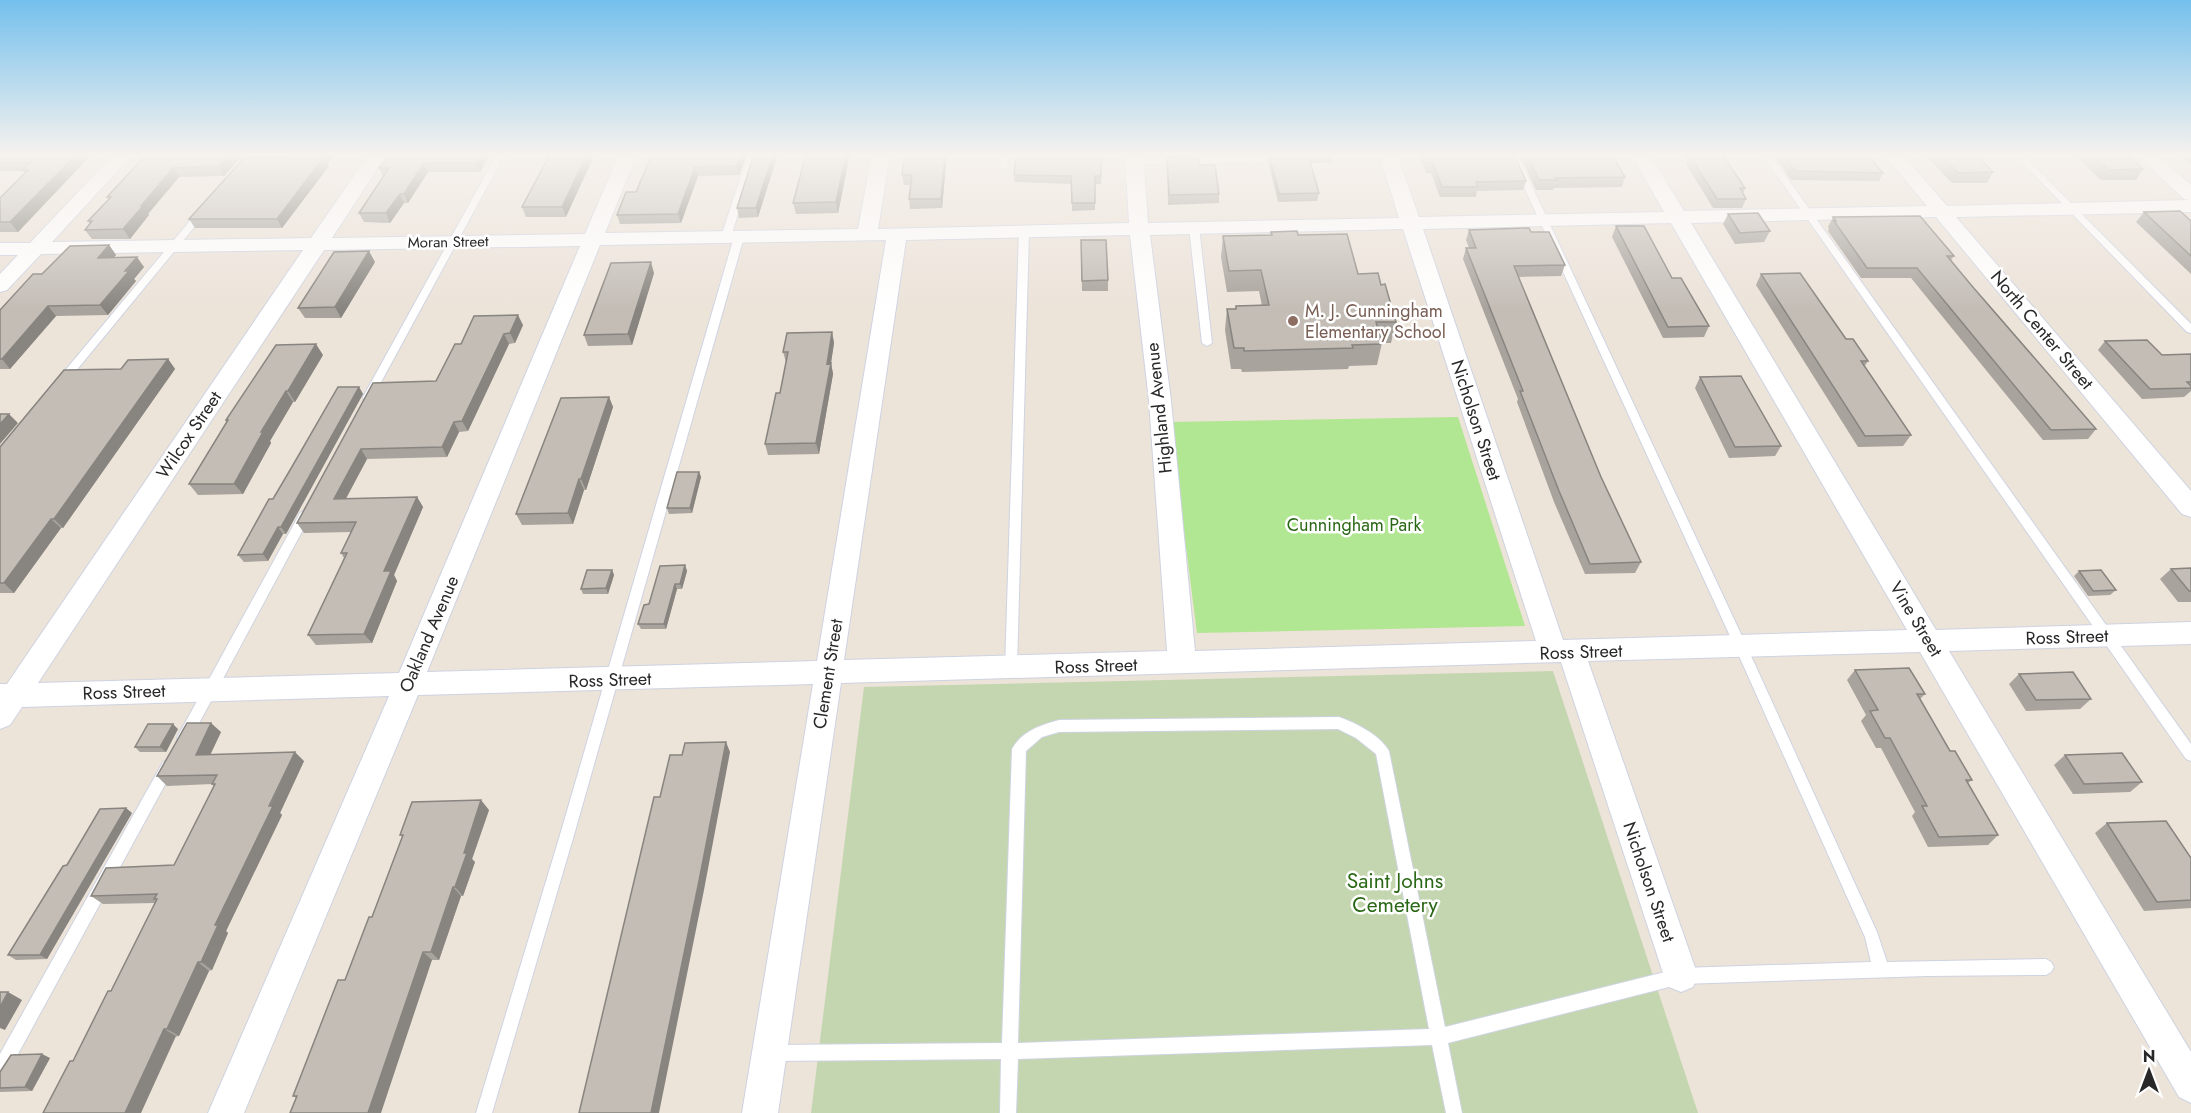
<svg xmlns="http://www.w3.org/2000/svg" width="2191" height="1113" font-family="Jost,sans-serif">
<style>
.green{fill:#b1e692}
.cemetery{fill:#c4d6af}
.lines{fill:none;stroke-linecap:round;stroke-linejoin:round}
.lane-casing{stroke:#ced3e2;stroke-width:2}
.street-casing{stroke:#ced3e2;stroke-width:2}
.lane{fill:#fff;fill-rule:evenodd}
.street{fill:#fff;fill-rule:evenodd}
.wall{fill:#a8a39d}
.shaded-wall{fill:#88847f}
.building{fill:#c3bdb6;stroke:#88847f;stroke-width:1.5}
.education-dot{fill:#8d6e63;stroke:#fff;stroke-width:2}
.labels{text-anchor:middle;dominant-baseline:central;stroke-width:5;stroke-linejoin:round;paint-order:stroke}
.far-street-label{font-size:15px;fill:#282828;stroke:#fff}
.education-label{font-size:18px;fill:#785e54;stroke:#fff;text-anchor:start}
.street-label{font-size:18px;fill:#282828;stroke:#fff}
.park-label{font-size:18px;fill:#2a6816;stroke:#fff}
.near-park-label{font-size:21px;fill:#2a6816;stroke:#fff}
</style>
<rect width="100%" height="100%" fill="#ece3d9"/>
<path class="green" d="M1458,417L1525,626L1197,633L1170,422Z"/>
<path class="cemetery" d="M1553,671L1698,1113H811L864,687Z"/>
<g class="lines">
<defs>
<path id="lane" d="M497,154H505L373,397L368,401L364,400L363,397Z
M748,154H756L731,237L726,240L723,239L721,237Z
M1001,154H1009L1007,169L1000,167Z
M1257,154H1265V162L1134,165L1130,162L1134,159L1257,157Z
M1509,154H1517L1747,647L1877,932L1887,962L2046,959L2051,962L2054,967L2051,972L2046,975L1927,976L1681,984L1448,1043L1462,1113H1446L1432,1045L1018,1059L1016,1113H1000L1001,1059L771,1061L765,1059L763,1053L765,1047L771,1045L1002,1043L1012,749C1022,731 1041,725 1059,720L1339,717C1356,723 1380,735 1389,751L1445,1027L1681,968L1871,962L1865,937L1735,647ZM1338,729L1356,738L1376,754L1429,1029L1018,1043L1026,751L1042,737L1059,732Z
M1762,154H1770L2191,744V761L2186,759Z
M2014,154H2022L2191,324V333L2187,332Z
M202,209L207,212L205,214L66,383H58L57,381L58,379L199,210Z
M1194,224L1199,227L1212,343L1207,346L1202,343L1189,227Z
M1024,228L1029,231L1017,668L1016,672L1011,673L1006,672L1005,668L1019,231Z
M739,234L744,237L574,835L492,1113H476L560,835L734,237Z
M306,509L312,513L189,742L184,744L179,742L177,738L179,734L300,513Z
M168,760L173,762L175,766L173,770L6,1076L0,1078V1054L163,762Z"/>
<path id="street" d="M114,154H133L52,242L311,238L369,154H387L332,238L585,234L619,154H637L605,233L858,229L872,154H890L878,229L1129,223L1125,154H1143L1148,223L1399,218L1379,154H1397L1419,217L1664,212L1631,154H1649L1684,211L1927,206L1884,154H1902L1947,206L2189,200L2184,199L2136,154H2155L2191,185V212L1956,217L2191,491V517L2182,514L1936,217L1691,223L1936,630L2191,622V644L1949,651L2191,1052V1103L2179,1097L1920,652L1588,661L1698,976L1693,987L1681,992L1669,987L1664,976L1561,662L841,683L778,1113H742L813,684L418,695L244,1113H208L389,696L22,707L10,725L0,729V684H7L303,250L41,254L7,290L0,292V274L18,255H0V243H30ZM1671,223L1907,630L1563,640L1423,229ZM1403,229L1536,641L1195,651L1171,401L1150,235ZM1130,235L1149,401L1167,651L844,660L906,240ZM886,240L817,661L427,672L600,245ZM580,246L399,673L38,683L324,250Z"/>
</defs>
<use href="#lane" class="lane-casing"/>
<use href="#street" class="street-casing"/>
<use href="#lane" class="lane"/>
<use href="#street" class="street"/>
</g>
<path class="wall" d="M0,154H92L18,232H0V198L25,173L23,171H0Z
M147,154H244L224,176L179,177L148,214L149,215L130,239H92L85,230L90,224L88,221L109,200L107,197Z
M294,154H336L327,164L329,166L282,228H195L189,219L292,157Z
M390,154H490L480,172H428L408,203H404L390,223L364,222L359,213L383,176L379,168Z
M550,154L566,217H526L522,207Z
M652,154H747L739,175L698,176L681,223L620,224L617,215L636,192Z
M754,154H778L758,217L739,218L737,208Z
M806,154H850L838,213L796,214L793,203Z
M905,154H947L942,208L910,209L909,199L910,185H904L902,175Z
M1102,154L1101,184H1095V210L1072,211V184L1015,182L1014,175Z
M1171,154H1196V156H1171Z
M1266,154H1333L1332,163H1310L1319,193L1317,201L1278,202Z
M1419,154H1514L1526,181L1523,190L1477,191L1476,197H1440L1431,173H1426Z
M1519,154H1611L1625,177L1622,187L1554,188L1553,190H1536Z
M1683,154H1722L1745,188L1743,194L1746,199L1742,208H1713L1686,164L1687,160Z
M1773,154H1867L1883,173L1879,181L1791,180Z
M1924,154H1976L1993,172L1987,183H1952Z
M2073,154H2127L2143,169L2136,180H2101Z
M2179,154H2191V164Z
M1167,157L1200,165L1219,194V203L1168,205Z
M2144,212L2191,221V274L2136,222Z
M1728,214L1770,231L1764,242L1735,244L1723,224Z
M1833,217L1954,256L1951,260L1972,286L2096,429L2088,439L2043,440L1911,278H1861L1828,231L1829,229L1828,227Z
M1616,226L1672,278L1709,326L1704,337L1663,338L1612,237Z
M1469,230L1531,232L1565,265L1561,276L1518,277L1601,477L1641,562L1635,573L1585,574L1554,502L1517,402L1518,399L1463,259L1466,248H1469L1466,240Z
M1271,232L1298,235L1358,274L1381,285L1396,322L1391,343H1382L1377,365L1349,366L1348,369L1242,372L1241,369H1231L1225,330L1227,309H1235L1236,306H1262L1259,291L1227,292L1221,257L1223,236L1270,235Z
M1081,240L1108,280V291H1082Z
M109,245L116,255L114,258L144,267L134,279L136,281L108,315L56,316L10,369H0V310L42,274Z
M375,262L341,318H305L298,308Z
M654,273L632,345L588,346L584,335Z
M1761,274L1846,339L1868,361L1864,367L1911,435L1903,446L1858,447L1756,285Z
M523,325L515,343L509,344L468,431L459,432L447,457L367,459L346,499L417,497L423,507L394,575L397,581L372,643L316,645L308,635L344,558L341,553L351,532L304,533L297,523L373,383L436,381L461,344Z
M832,332L834,343L831,363L833,374L819,454L768,455L765,444L780,393L786,362L783,352Z
M2105,341L2162,355L2191,354V391L2184,397L2142,399L2098,350Z
M323,355L295,402H293L270,441L271,443L243,494L198,495L189,484L227,421L226,420Z
M168,359L175,369L63,528H61L14,593H0V447L121,369Z
M1700,377L1781,446L1775,456L1729,458L1695,388Z
M359,387L363,394L286,534H283L268,561L244,562L238,555L273,499Z
M609,397L613,407L586,490H584L573,524L522,525L516,514Z
M699,472L701,477L692,513L669,514L667,508Z
M685,565L687,571L682,589H677L666,629H641L638,624L649,604Z
M2191,568V602H2178L2160,579L2171,569Z
M612,570L614,575L608,594H583L581,589Z
M2079,571L2116,590L2110,595L2088,596L2074,576Z
M1855,670L1925,694L1920,699L1950,751L1972,780L1968,783L1998,835L1988,845L1928,847L1912,816L1915,812L1881,748H1876L1861,721L1866,715L1847,680Z
M2019,674L2091,699L2080,709L2026,711L2009,684Z
M178,729L166,752H140L135,747Z
M221,732L210,754L304,761L280,813L282,815L226,931L228,933L212,970L209,971L179,1036L73,1061L111,991L155,903L103,904L91,896L174,865L214,786L212,784L167,786L157,776Z
M2065,755L2142,782L2130,792L2073,794L2054,765Z
M489,810L472,859L475,862L463,896H461L439,960H432L296,1098L293,1096L345,980L372,917L402,837L400,835Z
M132,813L47,959L16,960L8,955L67,865Z
M2107,823L2191,858V908L2144,911L2095,833Z
M50,1058L32,1091L0,1092V1072Z"/>
<path class="shaded-wall" d="M77,154H92L18,232L10,222Z
M230,154H244L224,176L219,166Z
M324,154H336L327,164L329,166L282,228L277,219Z
M482,154H490L480,172L476,163Z
M587,154H595L566,217L562,207Z
M741,154H747L739,175L736,166Z
M773,154H778L758,217L756,208Z
M846,154H850L838,213L836,202Z
M945,154H947L942,208L941,199Z
M424,163L428,172L408,203L404,194Z
M695,167L698,176L681,223L678,214Z
M173,168L179,177L148,214L149,215L130,239L123,229L141,206Z
M400,194L404,203L390,223L386,213Z
M109,245L116,255L105,268L98,258Z
M369,251L375,262L341,318L335,307Z
M137,257L144,267L134,279L136,281L108,315L100,305Z
M651,262L654,273L632,345L628,334Z
M48,306L56,316L10,369L2,359Z
M518,315L523,325L515,343L510,333Z
M832,332L834,343L830,369L831,363L833,374L819,454L816,443L827,364Z
M504,334L509,344L468,431L462,421Z
M316,344L323,355L295,402L288,391Z
M168,359L175,369L63,528L54,519Z
M359,387L363,394L286,534L281,527Z
M286,391L293,402L270,441L271,443L243,494L234,484L261,432Z
M609,397L613,407L586,490L581,479Z
M9,414L18,423L0,444V424Z
M454,422L459,432L447,457L442,447Z
M361,449L367,459L340,509L334,499Z
M699,472L701,477L692,513L690,508Z
M579,479L584,490L573,524L568,513Z
M417,497L423,507L394,575L397,581L372,643L364,634L384,571Z
M51,519L61,528L14,593L4,583Z
M278,527L283,534L268,561L263,554Z
M685,565L687,571L682,589L680,584Z
M612,570L614,575L608,594L606,588Z
M675,584L677,589L666,629L664,624Z
M211,723L221,732L206,764L196,755Z
M173,724L178,729L166,752L160,747Z
M726,742L730,752L704,890L659,1113H651Z
M295,752L304,761L280,813L282,815L226,931L228,933L212,970L201,962L215,925Z
M481,800L489,810L472,859L475,862L463,896L455,887L464,853Z
M126,808L132,813L47,959L40,955Z
M453,887L461,896L439,960L431,952Z
M423,952L432,960L381,1113H368Z
M198,962L209,971L179,1036L167,1029Z
M8,992L22,1000L5,1030L0,1028V1007Z
M164,1029L176,1036L141,1113H125Z
M42,1054L50,1058L32,1091L25,1087Z"/>
<path class="building" d="M0,154H77L10,222H0V198L28,170H22L31,162H0Z
M147,154H230L219,166L173,168L141,206H143L123,229L85,230L92,221H88L111,197H107Z
M294,154H324L320,157H324L277,219H189L245,157H292Z
M390,154H482L476,163H424L404,194H400L386,213H359L389,168H379Z
M550,154H587L562,207H522Z
M652,154H741L736,166L695,167L678,214L617,215L626,192H636Z
M754,154H773L756,208H737Z
M806,154H846L836,202L793,203Z
M905,154H945L941,199H909L912,175H902Z
M1016,154H1102L1101,176H1095V203H1072L1071,176L1014,175Z
M1269,154H1333L1308,155L1319,193L1279,194Z
M1424,154H1514L1526,181L1476,182L1478,187H1442L1433,163H1428Z
M1527,154H1611L1625,177L1555,178L1557,180H1539Z
M1692,154H1722L1745,188H1740L1746,199H1717L1689,155H1693Z
M1783,154H1867L1883,173L1795,171Z
M1940,154H1976L1993,172L1958,173Z
M2092,154H2127L2143,169L2109,170Z
M1198,156L1200,165H1215L1219,194L1169,195L1167,157Z
M2180,211L2191,221V256L2144,212Z
M1758,213L1770,231L1740,233L1728,214Z
M1920,216L1954,256H1947L1972,286L2096,429L2051,430L1917,268H1867L1834,221H1836L1833,217Z
M1616,226H1644L1672,278H1681L1709,326L1668,327Z
M1529,228L1531,232H1549L1565,265L1514,266L1601,477L1641,562L1590,564L1559,491L1520,391H1523L1466,248H1476L1469,230Z
M1297,231L1298,235L1347,234L1358,274L1378,273L1381,285L1385,284L1396,322H1376L1382,344L1352,345L1353,348L1244,351V348H1234L1227,309H1236V306L1269,305L1261,270L1229,271L1223,236L1272,235L1271,232Z
M1081,240H1106L1108,280L1082,281Z
M109,245L98,258L137,257L125,271H129L100,305L48,306L2,359H0V310L33,274H42L70,246Z
M369,251L335,307L298,308L334,252Z
M651,262L628,334L584,335L611,263Z
M1800,273L1846,339H1853L1868,361H1861L1911,435L1865,436L1761,274Z
M518,315L510,333L504,334L462,421L454,422L442,447L361,449L334,499L417,497L384,571H391L364,634L308,635L347,553H341L356,522L297,523L373,383L436,381L455,344H461L474,316Z
M832,332L827,364L831,363L816,443L765,444L776,393H780L788,352H783L787,333Z
M2147,340L2162,355L2191,354V382H2187L2191,386V388L2150,389L2105,341Z
M316,344L288,391H286L261,432H263L234,484H189L228,420H226L276,345Z
M168,359L54,519H51L4,583H0V447L64,370L121,369L128,360Z
M1741,376L1781,446L1735,447L1700,377Z
M338,387H359L281,527H278L263,554L238,555L269,499H273L293,465Z
M609,397L581,479H579L568,513L516,514L561,398Z
M0,414H9L0,424Z
M677,472H699L690,508H667Z
M685,565L680,584H675L664,624H638L644,605L649,604L660,566Z
M2191,568V591H2189L2171,569Z
M587,570H612L606,588L581,589Z
M2101,570L2116,590L2093,591L2079,571Z
M1909,668L1925,694H1917L1950,751H1955L1972,780H1966L1998,835L1939,837L1922,806H1927L1890,738H1885L1870,711L1878,710L1855,670Z
M2073,672L2091,699L2036,700L2019,674Z
M187,723H211L196,755L295,752L269,806H273L215,925H218L201,962H198L167,1029H164L125,1113H43L70,1061H73L108,991H111L157,899H154L157,894L91,896L106,868L174,865L215,784H212L217,775L157,776Z
M148,724H173L160,747H135Z
M726,742L699,881L651,1113H579L654,797H660L670,755H682L685,743Z
M2122,753L2142,782L2084,784L2065,755Z
M481,800L464,853H467L455,887H453L431,952H423L368,1113H290L297,1096H293L338,980H345L369,917H372L403,835H400L412,802Z
M126,808L40,955H8L63,866L67,865L100,809Z
M2166,821L2191,858V900L2157,902L2107,823Z
M0,992H8L0,1007Z
M42,1054L25,1087L0,1088V1072L11,1055Z"/>
<linearGradient id="sky" x2="0" y2="1"><stop stop-color="#74c0ed"/><stop offset="0.5" stop-color="#f6f2ee"/><stop offset="1" stop-color="#f6f2ee" stop-opacity="0"/></linearGradient>
<rect width="2191" height="309" fill="url(#sky)"/>
<circle class="education-dot" cx="1293" cy="321" r="6"/>
<g class="labels">
<g class="far-street-label">
<text transform="translate(448 242) rotate(-1)">Moran Street</text>
</g>
<g class="education-label">
<text x="1305" y="311">M. J. Cunningham<tspan x="1305" dy="21">Elementary School</tspan></text>
</g>
<g class="street-label">
<text transform="translate(2042 330) rotate(50)">North Center Street</text>
<text transform="translate(1159 408) rotate(-96)">Highland Avenue</text>
<text transform="translate(1476 420) rotate(72)">Nicholson Street</text>
<text transform="translate(189 435) rotate(-56)">Wilcox Street</text>
<text transform="translate(1916 619) rotate(59)">Vine Street</text>
<text transform="translate(429 634) rotate(-67)">Oakland Avenue</text>
<text transform="translate(2067 637) rotate(-2)">Ross Street</text>
<text transform="translate(1581 652) rotate(-2)">Ross Street</text>
<text transform="translate(1096 666) rotate(-2)">Ross Street</text>
<text transform="translate(828 674) rotate(-81)">Clement Street</text>
<text transform="translate(610 680) rotate(-2)">Ross Street</text>
<text transform="translate(124 692) rotate(-2)">Ross Street</text>
<text transform="translate(1649 882) rotate(71)">Nicholson Street</text>
</g>
<g class="park-label">
<text x="1354" y="525">Cunningham Park</text>
</g>
<g class="near-park-label">
<text x="1395" y="881">Saint Johns<tspan x="1395" dy="24">Cemetery</tspan></text>
</g>
</g>
<g transform="translate(2149 1071)" stroke="#ffffff" stroke-width="4.5" paint-order="stroke">
<path d="M0-4.5L10 22L0 15L-10 22Z" fill="#282828"/>
<text y="-9" font-size="16" font-weight="bold" text-anchor="middle" fill="#282828">N</text>
</g>
</svg>
